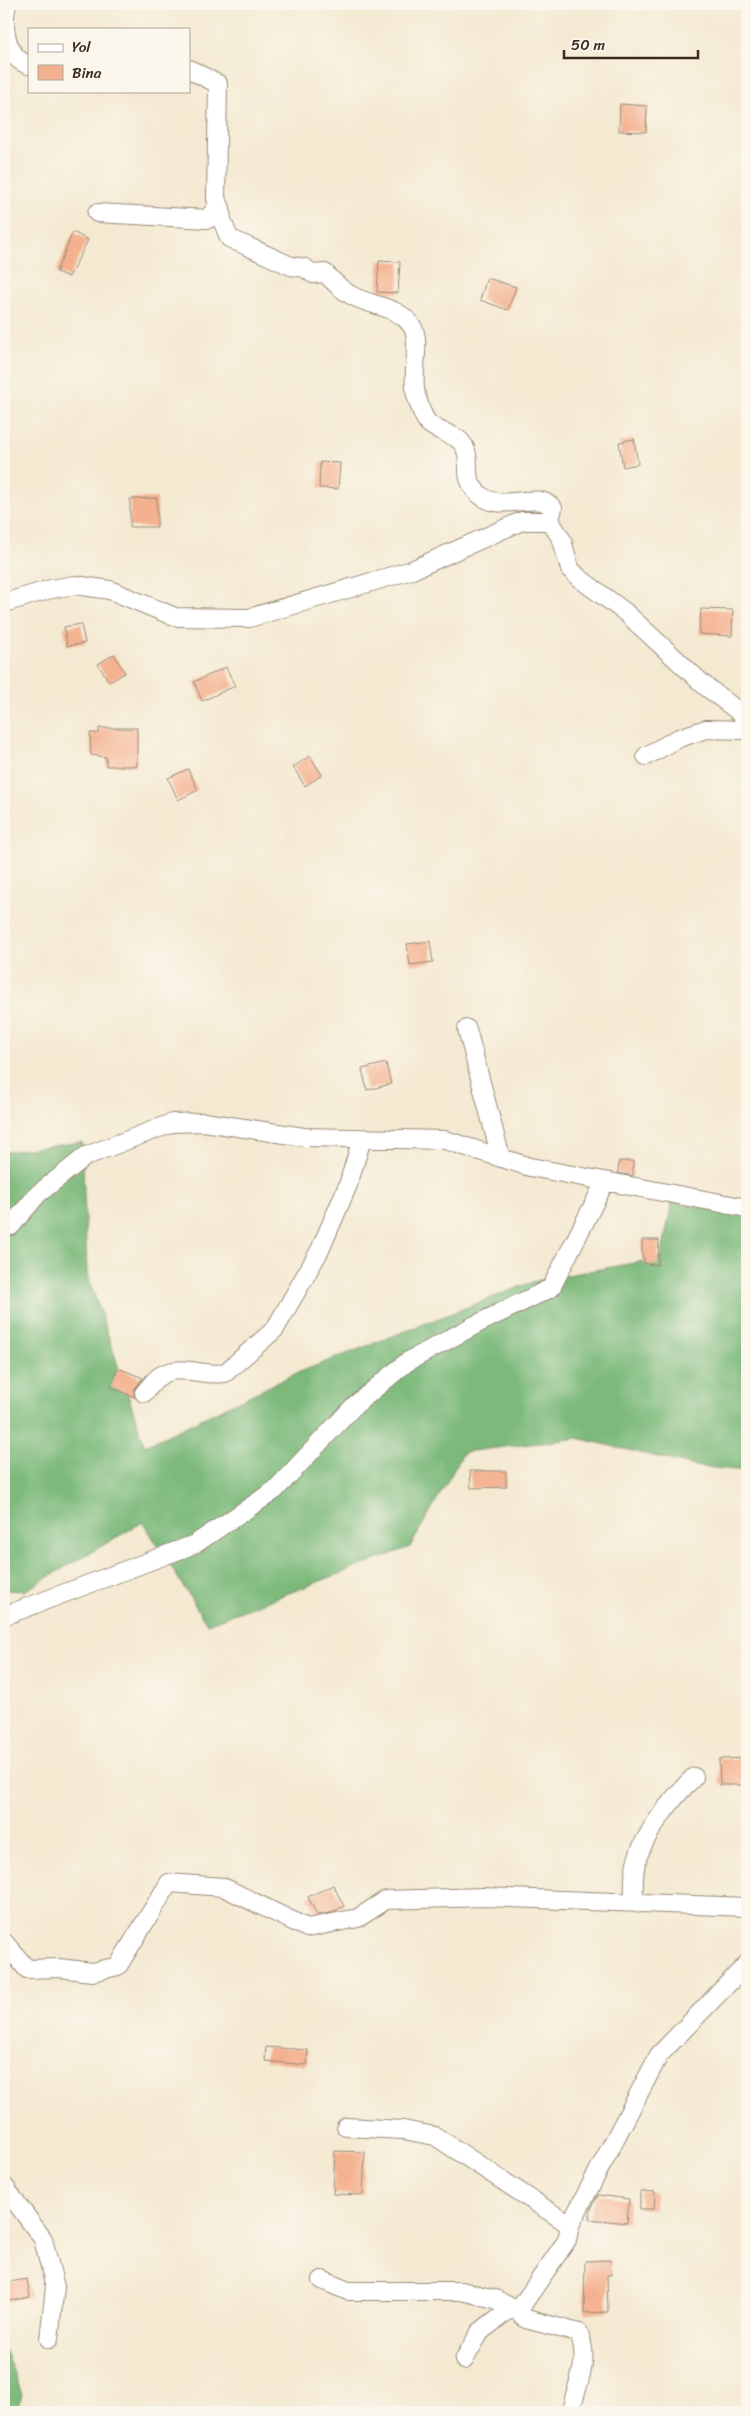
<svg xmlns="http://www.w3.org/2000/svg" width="751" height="2416" font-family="Sriracha,sans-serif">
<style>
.forest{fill:#7cb97a;stroke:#5c724c}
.building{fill:#f4b18f}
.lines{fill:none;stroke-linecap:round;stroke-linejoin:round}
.minor-casing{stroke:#988a78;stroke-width:20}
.minor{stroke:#fff;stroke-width:18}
</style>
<rect width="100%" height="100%" fill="#fbf7ec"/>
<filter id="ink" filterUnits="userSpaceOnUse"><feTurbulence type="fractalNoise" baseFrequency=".02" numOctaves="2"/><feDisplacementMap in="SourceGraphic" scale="10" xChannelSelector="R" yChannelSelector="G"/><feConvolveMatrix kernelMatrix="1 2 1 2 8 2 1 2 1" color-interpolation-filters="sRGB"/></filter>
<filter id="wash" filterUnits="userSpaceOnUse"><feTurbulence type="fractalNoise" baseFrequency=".0096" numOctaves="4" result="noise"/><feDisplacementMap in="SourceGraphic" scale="20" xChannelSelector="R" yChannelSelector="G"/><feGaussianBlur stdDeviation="1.12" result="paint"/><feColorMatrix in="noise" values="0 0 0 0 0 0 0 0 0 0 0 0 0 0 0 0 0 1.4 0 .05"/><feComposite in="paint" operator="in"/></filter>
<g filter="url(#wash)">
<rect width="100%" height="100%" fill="#f4e9d1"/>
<path class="forest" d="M82,1142L87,1273L145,1446L297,1373L535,1281L661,1258L672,1202L747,1215V1471L695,1466L578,1438L464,1452L410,1547L207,1624L143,1522L24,1591L4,1590V1152Z
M4,2349L22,2394L16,2412H4Z"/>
<g id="blocks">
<path class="building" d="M620,104L647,106L646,132L619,131Z
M73,232L88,240L69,277L56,272Z
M379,261L400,262L398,293L377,292Z
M487,278L516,287L508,310L480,300Z
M634,439L638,464L623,467L619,442Z
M320,462L340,463L338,489L319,488Z
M157,498V527H130V499Z
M701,609L733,610L732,636L699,634Z
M81,624L85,643L67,646L64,627Z
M114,654L125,673L109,682L98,664Z
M226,667L235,686L202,701L194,682Z
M99,728H137V766H106V757L91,755L90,733H99Z
M310,756L322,775L305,786L293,767Z
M188,769L198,790L178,800L168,778Z
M430,941L433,962L410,965L407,944Z
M386,1063L391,1084L367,1090L362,1069Z
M619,1161H633V1176L618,1173Z
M642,1240H659L658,1265L644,1264V1258H642Z
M118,1368L143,1378L134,1390V1397L111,1387Z
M470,1471H506V1487L471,1488Z
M747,1758V1785H720L719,1759Z
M333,1885L344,1906L331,1913L317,1915L308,1897Z
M266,2047L308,2050L307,2065L265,2061Z
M335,2151L365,2152L363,2195L333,2194Z
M640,2191L655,2192L654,2209H640Z
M598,2195L629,2199L627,2223L589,2219L591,2209Z
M610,2260L611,2275H607L608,2312L584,2313L585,2261Z
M27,2279L30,2297L4,2302V2283Z"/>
</g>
</g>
<g filter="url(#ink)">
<use href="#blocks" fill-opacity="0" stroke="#988a78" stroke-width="1"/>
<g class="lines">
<defs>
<path id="minor" d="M7,4C2,24 5,58 29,65
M189,69L218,84L216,199L221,208L222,220L229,238L291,266L305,268L313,274L325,273C333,281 341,290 351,295C371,307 400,305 413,328C421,342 411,375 416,395C419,404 422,416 428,423C439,434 459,433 465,448C472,463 462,475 476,491C498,517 536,488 553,508L550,521
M97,213L208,219L218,205
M4,603L51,589L75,585L110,590L175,617L249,618L412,570L522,521H550L562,540L570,569L579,578L625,612L704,685L747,718
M646,756L679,738L706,729L747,730
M467,1029L501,1158
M4,1226H11L38,1194L86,1156L172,1123L204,1122L304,1137L445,1140L530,1167L747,1208
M144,1393C149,1388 154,1380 160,1376C178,1363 205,1377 225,1373L275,1329L320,1250L348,1185L362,1139
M4,1616L195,1544L275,1490L354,1406L407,1362L475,1325L551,1288L605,1182
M634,1903C634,1891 633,1879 635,1868C640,1838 673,1797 694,1777
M4,1942L27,1969L59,1968L92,1972L118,1966L169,1883L223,1887L307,1928L358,1918L386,1900L484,1897L747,1907
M346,2127L403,2130L435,2136L570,2225
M4,2186L43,2239L55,2287L49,2339
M322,2280L348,2291H461L495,2299L518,2311
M464,2360L480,2332L511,2308
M571,2412C576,2382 591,2364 579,2333L526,2319L518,2311L567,2240L570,2225L659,2055L747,1964"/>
</defs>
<use href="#minor" class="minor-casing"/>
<use href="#minor" class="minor"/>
</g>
</g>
<rect width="751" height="2416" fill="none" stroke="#fbf7ec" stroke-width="20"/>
<rect x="28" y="28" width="162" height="65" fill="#fbf7ec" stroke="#aea59a"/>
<rect x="38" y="44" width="25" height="8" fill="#ffffff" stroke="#aea59a"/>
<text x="72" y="52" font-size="15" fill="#3b2a1e">Yol</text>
<rect x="38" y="65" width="25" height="15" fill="#f4b18f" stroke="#aea59a"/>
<text x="72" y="78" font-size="15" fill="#3b2a1e">Bina</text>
<path d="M564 50v8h134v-8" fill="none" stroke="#3b2a1e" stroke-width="2.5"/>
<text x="571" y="50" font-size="15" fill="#3b2a1e" stroke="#fbf7ec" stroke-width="4" paint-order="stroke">50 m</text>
</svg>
